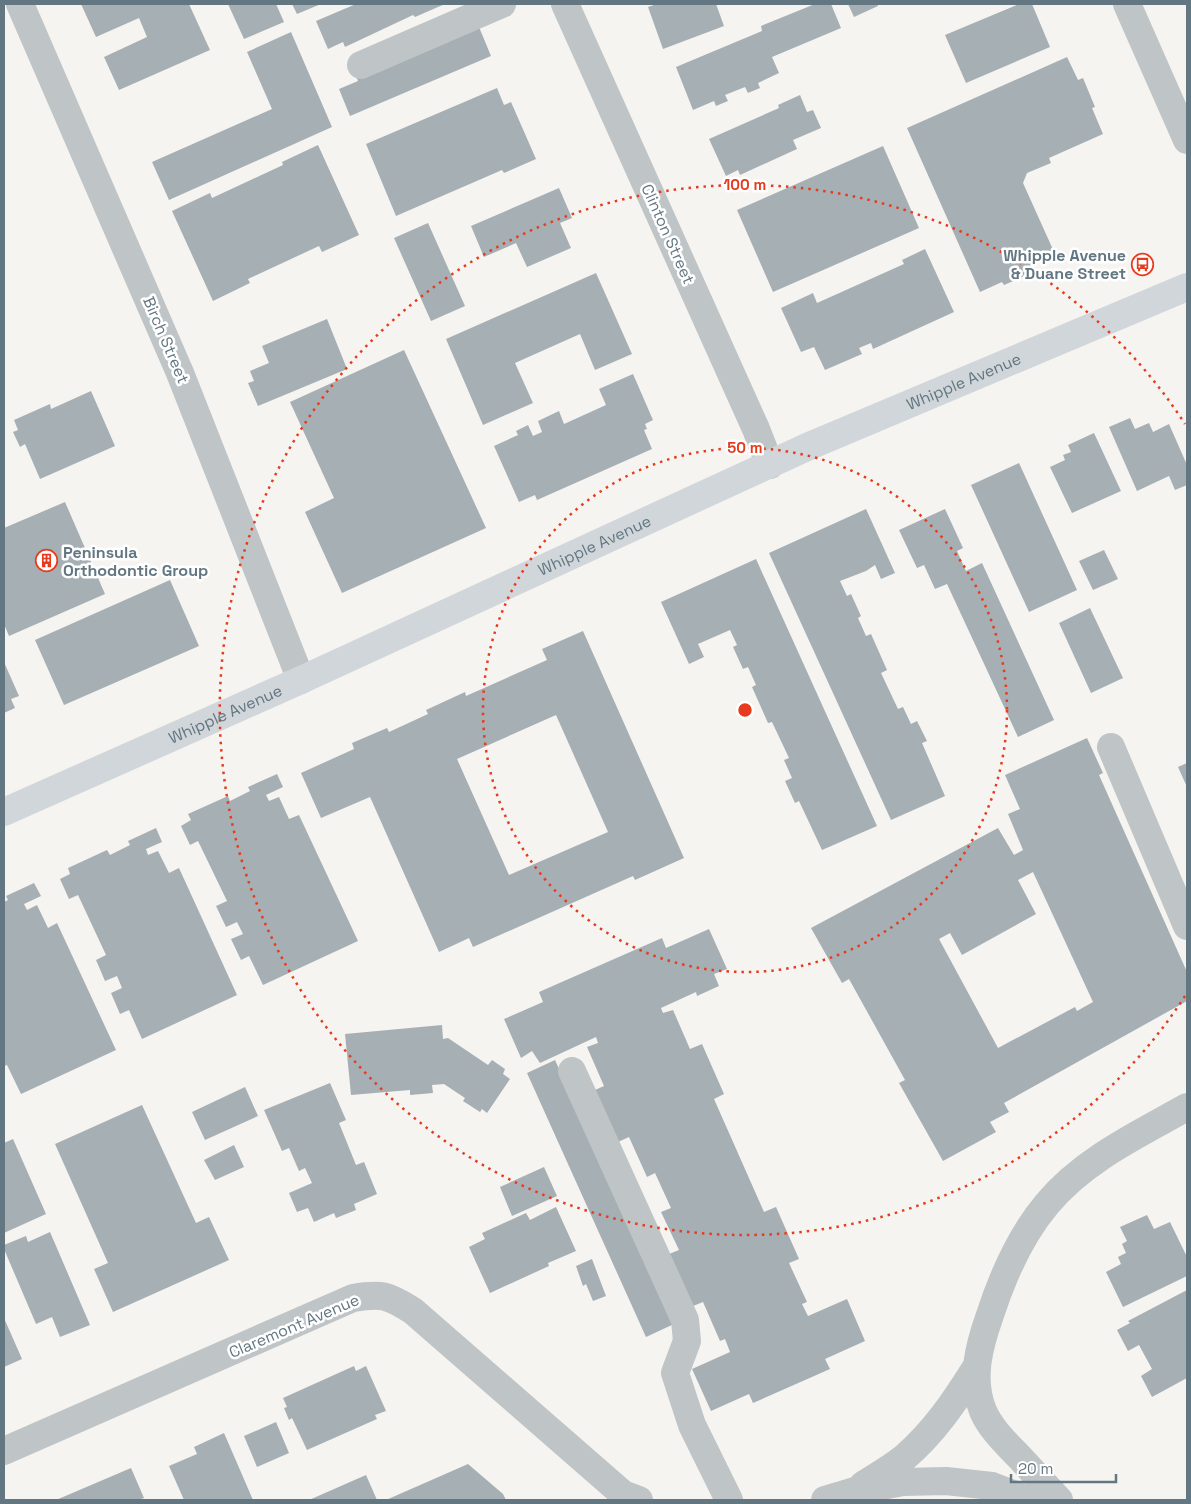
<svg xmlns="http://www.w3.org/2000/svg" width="1191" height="1504" font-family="'Space Grotesk',sans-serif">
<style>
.building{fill:#a6afb3;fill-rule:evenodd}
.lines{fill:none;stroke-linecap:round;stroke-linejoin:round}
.minor{stroke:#bfc4c6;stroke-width:28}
.major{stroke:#d1d6da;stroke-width:28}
.ring{fill:none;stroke:#e63b1e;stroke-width:2.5;stroke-dasharray:2.5 5}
.labels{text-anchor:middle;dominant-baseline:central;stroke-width:5;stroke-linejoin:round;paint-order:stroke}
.street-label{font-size:16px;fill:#637782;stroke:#fff}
.poi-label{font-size:16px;font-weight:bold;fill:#637782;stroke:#fff;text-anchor:end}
.centre{fill:#e63b1e;stroke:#fff;stroke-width:2.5}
.ring-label{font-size:15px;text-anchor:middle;font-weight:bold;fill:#e63b1e;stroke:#fff;stroke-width:5;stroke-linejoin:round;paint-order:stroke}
</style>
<rect width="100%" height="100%" fill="#f5f4f0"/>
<path class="building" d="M81,4H189L210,50L119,90L104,57L147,37L139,18L96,37Z
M228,4H276L284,22L244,39Z
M292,4H321L297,14Z
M356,4H445L415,17L413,15L345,47L343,42L328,49L316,21Z
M657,4H716L724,26L663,49L648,7Z
M815,4H831L841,28L772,57L779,73L758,83L760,88L748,93L745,87L725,95L728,101L716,106L714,101L693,110L676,67L762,31L761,26Z
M848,4H877L878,6L854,17Z
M1019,4H1032L1050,47L966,83L945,35Z
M479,27L491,56L350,116L339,89L358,81L356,76Z
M291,32L332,127L169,200L152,162L272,109L247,52Z
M1067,57L1078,80L1083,78L1095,107L1092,108L1103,134L1049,158L1051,163L1027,173L1023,183L1055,254L1031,265L1034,272L1004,285L1002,282L980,292L907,128Z
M497,88L504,105L511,102L536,159L504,173L502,170L396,216L366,144Z
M800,95L807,112L813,110L821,128L793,140L797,149L740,175L738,170L726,176L709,139L779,108L778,105Z
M318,145L359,235L322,252L319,246L248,279L250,283L213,301L172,211L210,193L212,198L283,165L282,162Z
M883,146L919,228L773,292L737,210Z
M559,188L572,218L560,223L571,248L527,267L516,243L484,257L471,226Z
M428,223L465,306L431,321L394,238Z
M925,249L954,312L873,349L871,343L859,348L862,354L825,370L814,347L801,352L781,308L813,293L817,303L904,264L902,260Z
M596,273L632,354L595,370L580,334L515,363L533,403L483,425L446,339Z
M327,319L347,369L258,406L248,383L254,381L250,371L269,363L262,346Z
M404,350L486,528L342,593L305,512L334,498L290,402Z
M633,374L653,420L645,424L647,429L644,430L652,449L537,500L535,495L519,502L494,446L518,435L516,431L528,425L533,436L542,432L538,421L559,411L564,424L606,405L599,389Z
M91,391L115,446L40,479L25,444L20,447L13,432L18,430L14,420L50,404L51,409Z
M1130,418L1135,429L1149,423L1153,432L1169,424L1187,465V485L1175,490L1169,476L1137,491L1109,427Z
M1094,433L1121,491L1072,513L1050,467L1065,460L1063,455L1071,452L1068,445Z
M1019,463L1077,590L1029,612L971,485Z
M65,502L105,594L9,636L4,624V528Z
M866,509L895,573L881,579L875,565L866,571L840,581L847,596L851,594L861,616L858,618L866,636L871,634L887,670L881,673L898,709L903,707L911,724L917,721L927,741L922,743L945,796L891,820L769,553Z
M945,509L963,548L957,551L966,571L982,563L1054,720L1018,737L947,584L935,589L924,565L917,568L899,530Z
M1104,550L1118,579L1093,590L1079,561Z
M756,559L877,826L822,850L799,801L795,803L785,781L792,778L784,760L789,758L772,722L768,723L752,687L756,685L748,667L743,669L733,647L737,645L730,630L698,644L704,657L689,664L661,602Z
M170,580L199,646L64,705L35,640Z
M1090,608L1123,678L1091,693L1059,623Z
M583,631L684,858L635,880L633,876L473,947L469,938L439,952L370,797L321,818L301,773L354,749L352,743L387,728L389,732L428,714L426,710L465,692L466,696L547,660L542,649ZM556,715L608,832L509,875L457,759Z
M4,662L19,696L11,699L15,708L4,713Z
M1087,738L1103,773L1099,775L1187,972V1001L1004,1103L1009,1112L990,1122L996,1132L943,1161L899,1083L905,1080L849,979L842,983L811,928L998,828L1014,855L1023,850L1008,814L1020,809L1005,775ZM1033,872L1093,1002L1077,1011L1075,1007L998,1048L939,939L950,933L962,955L1036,914L1018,880Z
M1187,763V787L1178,767Z
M277,774L283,787L266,795L269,801L279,797L289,819L299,815L358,941L263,985L249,956L241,960L231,939L243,934L237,922L226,927L216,906L227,901L198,841L190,845L181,826L191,820L188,814L228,796L230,801L250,791L248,787Z
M156,828L162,842L146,849L148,855L158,851L169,873L179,868L237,995L142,1039L129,1010L120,1014L111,993L122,988L117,976L105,981L96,960L106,955L78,895L69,899L60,879L70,874L68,868L107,850L110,855L130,845L128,841Z
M34,883L41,896L24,904L27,910L37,905L48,928L57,923L116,1050L21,1094L7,1065L4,1066V902L8,900L6,896Z
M709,929L727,969L714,974L719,986L697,996L696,992L661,1008L663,1013L673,1010L690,1049L702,1044L724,1094L714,1099L764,1212L776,1207L799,1259L789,1263L807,1302L802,1304L808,1316L847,1299L865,1341L825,1359L830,1369L753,1403L749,1394L711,1411L692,1369L730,1352L725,1339L720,1341L703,1302L693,1306L669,1254L679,1250L661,1212L671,1208L655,1173L647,1177L629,1137L618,1142L595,1090L604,1086L587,1047L598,1043L596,1037L540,1063L532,1051L521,1058L504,1019L543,1002L539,992L662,938L666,948Z
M442,1025L443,1039L448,1038L488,1065L492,1060L505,1069L503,1074L510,1079L487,1113L482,1109L480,1112L463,1101L465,1098L444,1084L432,1085L433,1093L410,1095V1090L351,1095L345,1034Z
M555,1060L674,1324L646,1337L527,1073Z
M330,1083L346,1120L339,1123L356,1165L364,1162L377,1194L354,1204L356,1210L336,1218L334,1213L314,1222L308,1208L297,1212L289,1193L312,1183L305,1168L299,1171L289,1148L282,1151L264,1110Z
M245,1087L258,1116L205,1140L192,1112Z
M142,1105L196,1223L209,1217L229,1260L113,1312L94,1269L108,1263L55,1144Z
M13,1139L46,1214L4,1233V1143Z
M234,1145L244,1167L215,1180L204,1160Z
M544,1167L557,1196L512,1216L500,1187Z
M556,1207L576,1251L548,1263L549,1266L490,1293L469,1247L485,1239L482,1233L526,1213L530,1220Z
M1147,1215L1154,1229L1170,1222L1187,1257V1276L1123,1307L1106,1272L1121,1264L1118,1257L1126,1253L1122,1244L1127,1241L1120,1227Z
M50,1232L90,1325L60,1337L52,1317L36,1324L4,1249V1245L26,1236L28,1242Z
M592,1259L606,1296L593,1301L586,1284L583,1286L576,1266Z
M1187,1290V1378L1152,1397L1141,1376L1152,1369L1139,1345L1128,1351L1117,1330L1130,1323L1128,1321Z
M4,1318L22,1359L4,1367Z
M354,1366L356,1371L366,1366L386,1411L375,1415L377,1419L307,1450L292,1418L289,1420L284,1408L287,1407L283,1398Z
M276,1422L289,1453L257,1467L244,1436Z
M224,1433L253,1500H184L169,1466L197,1454L194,1447Z
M468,1464L503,1494L506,1500H386Z
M131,1468L144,1498L138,1500H56Z
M366,1475L377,1500H309Z"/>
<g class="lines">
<path class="minor" d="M20,4L180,373L301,680
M565,4L756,429L770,465
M1127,4L1187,140
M361,65L502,4
M1111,747L1187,926
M572,1071L685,1320L687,1341L675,1373L692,1425L729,1500
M4,1451L353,1298C382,1293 388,1295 413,1311L623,1494L639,1500
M863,1485C877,1476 893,1467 905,1457C934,1432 955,1401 975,1369
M825,1500L855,1491L903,1482L946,1481L992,1486L1028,1500
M1059,1500C1047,1487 1035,1474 1023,1461C1009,1446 991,1430 983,1411C970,1379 979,1346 990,1315C1003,1275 1020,1236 1047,1204C1083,1160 1139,1134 1187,1107"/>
<path class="major" id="s1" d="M4,812L301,680L807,447L1187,287"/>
</g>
<g class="ring">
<circle cx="745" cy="710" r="262"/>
<path d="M1185 996A525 525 0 1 1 1185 424"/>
</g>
<defs>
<symbol id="bus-ring" viewBox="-11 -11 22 22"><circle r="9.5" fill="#fff" stroke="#e63b1e" stroke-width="1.5"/><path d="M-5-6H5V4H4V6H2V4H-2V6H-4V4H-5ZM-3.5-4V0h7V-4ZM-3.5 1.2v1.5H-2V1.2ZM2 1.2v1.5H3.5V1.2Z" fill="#e63b1e"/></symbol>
<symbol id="building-ring" viewBox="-11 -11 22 22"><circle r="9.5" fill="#fff" stroke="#e63b1e" stroke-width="1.5"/><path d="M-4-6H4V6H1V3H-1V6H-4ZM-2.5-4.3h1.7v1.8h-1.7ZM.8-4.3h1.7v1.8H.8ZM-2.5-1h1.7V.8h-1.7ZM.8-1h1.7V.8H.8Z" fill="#e63b1e"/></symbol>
</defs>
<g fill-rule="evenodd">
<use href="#bus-ring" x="1130" y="252" width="25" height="25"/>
<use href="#building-ring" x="34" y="548" width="25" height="25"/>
</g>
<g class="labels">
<g class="street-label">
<text transform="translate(668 234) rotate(66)">Clinton Street</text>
<text transform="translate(166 340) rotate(67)">Birch Street</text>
<text stroke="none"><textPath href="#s1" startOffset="1052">Whipple Avenue</textPath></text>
<text stroke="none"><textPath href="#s1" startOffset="648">Whipple Avenue</textPath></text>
<text stroke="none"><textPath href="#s1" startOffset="242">Whipple Avenue</textPath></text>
<text transform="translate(294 1326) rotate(-23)">Claremont Avenue</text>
</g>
<g class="poi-label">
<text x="1126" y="255">Whipple Avenue<tspan x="1126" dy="18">&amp; Duane Street</tspan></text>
<text x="63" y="552" text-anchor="start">Peninsula<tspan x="63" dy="18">Orthodontic Group</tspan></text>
</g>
</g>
<circle cx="745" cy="710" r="8" class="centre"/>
<g class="ring-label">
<text x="745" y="190">100 m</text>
<text x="745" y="453">50 m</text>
</g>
<rect width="1191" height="1504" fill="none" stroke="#637782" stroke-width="10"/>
<path d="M1011 1474v8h105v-8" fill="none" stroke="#637782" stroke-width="2.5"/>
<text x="1018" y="1474" font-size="15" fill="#637782" stroke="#ffffff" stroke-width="4" paint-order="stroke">20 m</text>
</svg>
